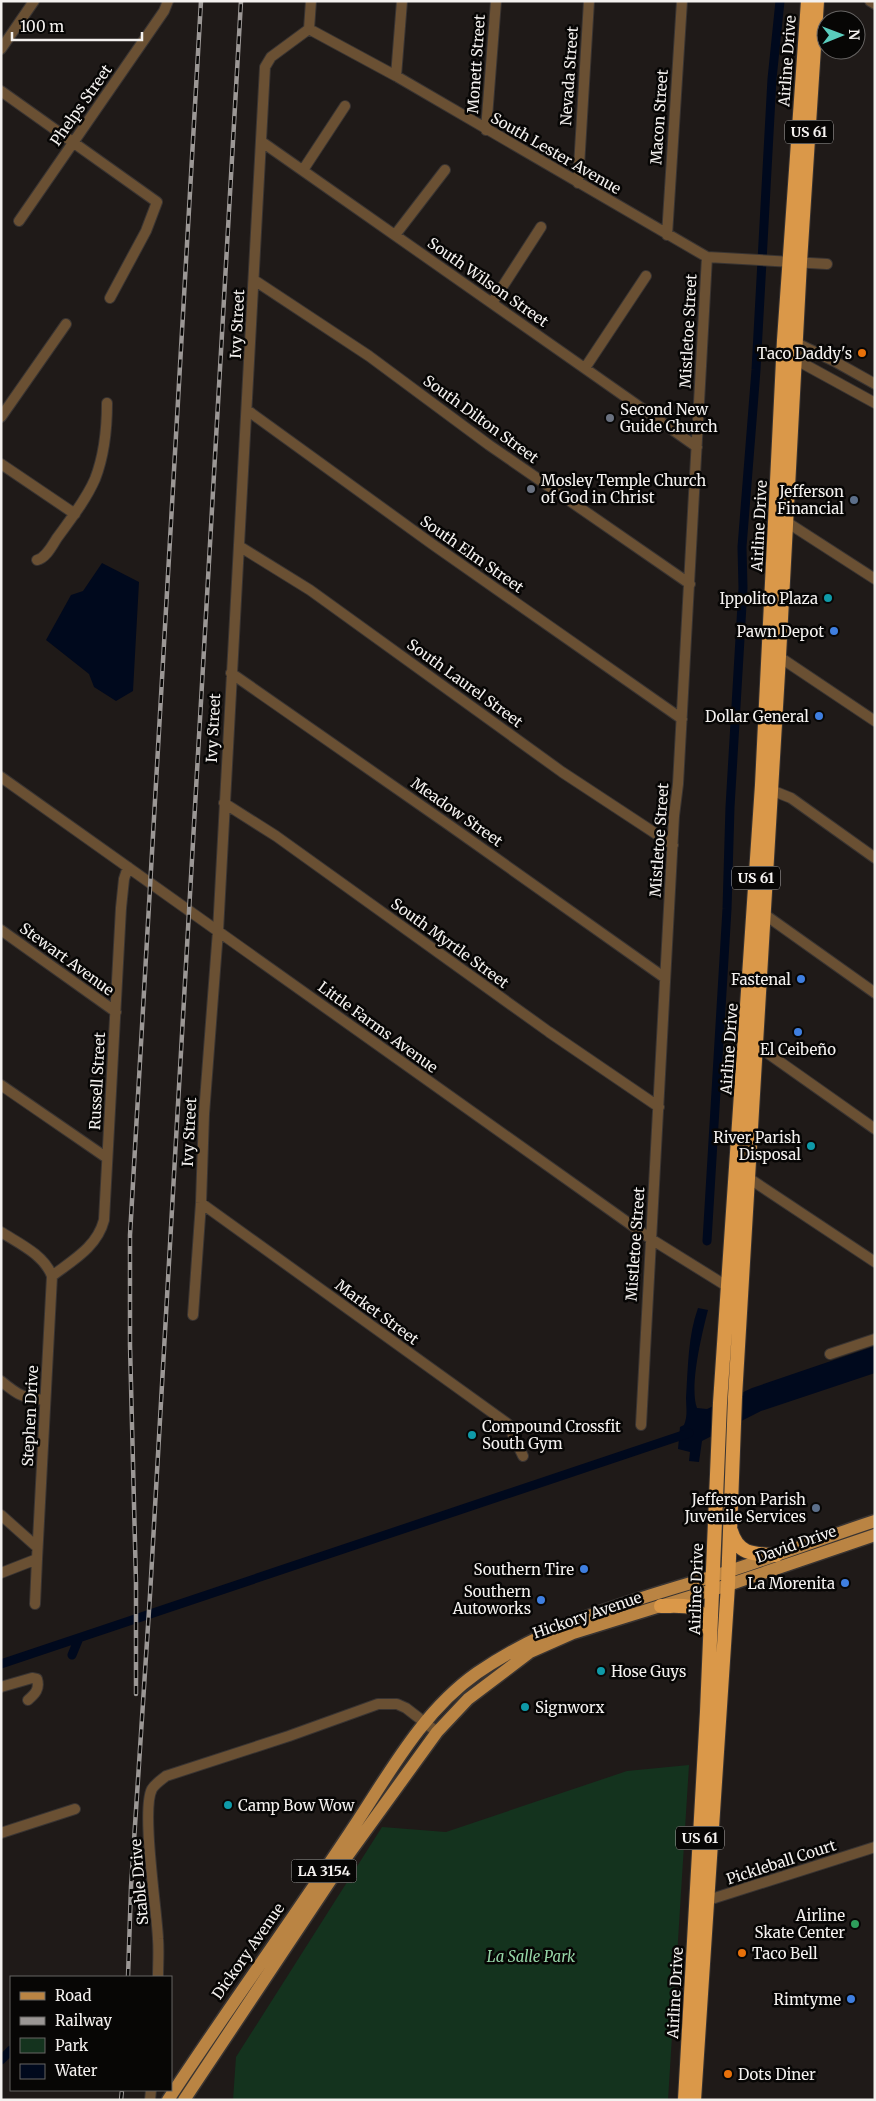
<svg xmlns="http://www.w3.org/2000/svg" width="876" height="2101" font-family="Merriweather,serif">
<style>
.green{fill:#14331e}
.water{fill:#00091d}
.lines{fill:none;stroke-linecap:round;stroke-linejoin:round}
.canal{stroke:#00091d;stroke-width:9}
.minor-casing{stroke:#393432;stroke-width:12}
.major-casing{stroke:#393432;stroke-width:15}
.highway-casing{stroke:#393432;stroke-width:16}
.minor{stroke:#6a5033;stroke-width:10}
.major{stroke:#ba8443;stroke-width:12}
.highway{stroke:#da9849;stroke-width:14}
.rail-casing{stroke:#9b9795;stroke-width:4.5}
.rail{stroke:#070605;stroke-width:2.5;stroke-dasharray:8;stroke-linecap:butt}
.food-dot{fill:#e8710a;stroke:#070605;stroke-width:2}
.worship-dot{fill:#6b7280;stroke:#070605;stroke-width:2}
.service-dot{fill:#5c6f8a;stroke:#070605;stroke-width:2}
.culture-dot{fill:#0f9aa8;stroke:#070605;stroke-width:2}
.shop-dot{fill:#3f7fe0;stroke:#070605;stroke-width:2}
.leisure-dot{fill:#2e9e5b;stroke:#070605;stroke-width:2}
.labels{text-anchor:middle;dominant-baseline:central;stroke-width:5;stroke-linejoin:round;paint-order:stroke}
.shield{fill:#070605;stroke:#adaaa9;stroke-width:1}
.shield-label{font-size:14px;font-weight:bold;fill:#f4f1ef}
.street-label{font-size:15px;fill:#f4f1ef;stroke:#070605}
.poi-label{font-size:15px;fill:#f4f1ef;stroke:#070605;text-anchor:end}
.park-label{font-size:15px;font-style:italic;fill:#97d7a8;stroke:#070605}
</style>
<rect width="100%" height="100%" fill="#1f1a18"/>
<path class="green" d="M689,1765L668,2100H233L236,2057L382,1827L446,1832L627,1771Z"/>
<path class="water" d="M102,563L139,582L133,691L116,701L94,687L89,674L46,640L71,595L83,591Z
M698,1308L708,1310C702,1333 689,1387 697,1408L707,1409L752,1388L875,1346V1373L761,1411L702,1441L699,1462L689,1461L690,1452L678,1449L680,1427L684,1425C688,1415 686,1407 686,1398C688,1368 688,1335 698,1308Z"/>
<g class="lines">
<path class="canal" d="M707,1241L727,909L730,807L743,588L742,547L756,370L772,79L780,1
M72,1655L79,1638
M1,1664L689,1433
M1,2060L11,2050"/>
<defs>
<path id="minor" d="M870,1L875,4
M309,29L396,76L707,257L827,264
M309,29L311,1
M1,49L34,1
M396,76L402,1
M1,91L157,202L146,231L110,298
M486,130L496,1
M262,142L697,447
M303,170L345,106
M578,183L589,1
M19,221L164,11L168,1
M395,235L445,170
M667,235L682,1
M254,280L369,356L489,445L690,584
M492,303L541,227
M792,341L834,361L875,384
M791,357L875,403
M585,368L646,276
M247,410L432,544L682,719
M1,417L66,324
M1,464L75,514
M782,519L875,579
M239,546L310,590L562,772L673,845
M37,560C46,558 52,546 57,538C70,520 86,500 95,479C104,456 107,429 107,403
M775,654L875,721
M231,673L449,825L665,978
M1,777L651,1239L733,1290
M771,790L791,798L875,858
M224,803L276,836L549,1032L659,1107
M760,913L764,914L875,993
M1,930L116,1012
M751,1045H756L875,1129
M1,1085L107,1158
M744,1175L875,1262
M201,1203L508,1424L523,1456
M1,1232C20,1244 44,1255 52,1276L37,1559
M52,1276C73,1260 97,1247 104,1220L121,908L124,879L128,867
M193,1315L201,1203L204,1114L218,931L265,67L271,57L309,29
M830,1354L875,1339
M1,1381C18,1395 23,1398 45,1400
M641,1425L674,816L678,784L707,257
M1,1515L37,1547
M1,1573L37,1559L35,1604
M1,1687L32,1678L37,1679C40,1689 35,1694 28,1700
M1,1833L75,1809
M702,1902L875,1847
M158,1977C158,1965 159,1951 158,1939C157,1911 141,1809 152,1789C155,1784 161,1780 166,1776L289,1736L378,1704H397L406,1708L437,1732
M150,2100L151,2090"/>
<path id="major" d="M168,2100C227,2010 290,1923 349,1834C387,1778 420,1713 477,1673C550,1623 627,1602 711,1577C766,1560 820,1539 875,1521
M184,2100L340,1866L437,1732L468,1699L530,1652L573,1633L728,1585L875,1535"/>
<path id="highway" d="M731,1531C738,1555 754,1554 776,1555
M661,1606C688,1606 699,1602 709,1630
M685,2100L707,1712L720,1403L762,785L784,340L808,1
M694,2100L728,1585L735,1397L779,656L800,262L817,1"/>
</defs>
<use href="#minor" class="minor-casing"/>
<use href="#major" class="major-casing"/>
<use href="#highway" class="highway-casing"/>
<use href="#minor" class="minor"/>
<use href="#major" class="major"/>
<use href="#highway" class="highway"/>
<defs>
<path id="rail" d="M136,1694V1583L130,1345V1235L201,1
M128,1977L131,1887L150,1595L241,1
M121,2100L122,2090"/>
</defs>
<use href="#rail" class="rail-casing"/>
<use href="#rail" class="rail"/>
</g>
<g class="food-dot">
<circle cx="862" cy="353" r="5"/>
<circle cx="742" cy="1953" r="5"/>
<circle cx="728" cy="2074" r="5"/>
</g>
<g class="worship-dot">
<circle cx="610" cy="418" r="5"/>
<circle cx="531" cy="489" r="5"/>
</g>
<g class="service-dot">
<circle cx="854" cy="500" r="5"/>
<circle cx="816" cy="1508" r="5"/>
</g>
<g class="culture-dot">
<circle cx="828" cy="598" r="5"/>
<circle cx="811" cy="1146" r="5"/>
<circle cx="472" cy="1435" r="5"/>
<circle cx="601" cy="1671" r="5"/>
<circle cx="525" cy="1707" r="5"/>
<circle cx="228" cy="1805" r="5"/>
</g>
<g class="shop-dot">
<circle cx="834" cy="631" r="5"/>
<circle cx="819" cy="716" r="5"/>
<circle cx="801" cy="979" r="5"/>
<circle cx="798" cy="1032" r="5"/>
<circle cx="584" cy="1569" r="5"/>
<circle cx="845" cy="1583" r="5"/>
<circle cx="541" cy="1600" r="5"/>
<circle cx="851" cy="1999" r="5"/>
</g>
<circle class="leisure-dot" cx="855" cy="1924" r="5"/>
<g class="labels">
<g class="shield">
<rect x="785" y="120.5" width="48" height="23" rx="4"/>
<rect x="732" y="866.5" width="48" height="23" rx="4"/>
<rect x="676" y="1826.5" width="48" height="23" rx="4"/>
<rect x="291.5" y="1859.5" width="65" height="23" rx="4"/>
</g>
<g class="shield-label">
<text x="809" y="132">US 61</text>
<text x="756" y="878">US 61</text>
<text x="700" y="1838">US 61</text>
<text x="324" y="1871">LA 3154</text>
</g>
<g class="street-label">
<text transform="translate(787 61) rotate(-86)">Airline Drive</text>
<text transform="translate(476 64) rotate(-86)">Monett Street</text>
<text transform="translate(569 76) rotate(-86)">Nevada Street</text>
<text transform="translate(81 105) rotate(-55)">Phelps Street</text>
<text transform="translate(659 117) rotate(-86)">Macon Street</text>
<text transform="translate(556 153) rotate(30)">South Lester Avenue</text>
<text transform="translate(488 282) rotate(35)">South Wilson Street</text>
<text transform="translate(237 324) rotate(-87)">Ivy Street</text>
<text transform="translate(688 331) rotate(-87)">Mistletoe Street</text>
<text transform="translate(481 419) rotate(36)">South Dilton Street</text>
<text transform="translate(759 526) rotate(-87)">Airline Drive</text>
<text transform="translate(472 554) rotate(35)">South Elm Street</text>
<text transform="translate(465 683) rotate(36)">South Laurel Street</text>
<text transform="translate(213 728) rotate(-87)">Ivy Street</text>
<text transform="translate(457 812) rotate(35)">Meadow Street</text>
<text transform="translate(659 840) rotate(-86)">Mistletoe Street</text>
<text transform="translate(450 943) rotate(36)">South Myrtle Street</text>
<text transform="translate(67 959) rotate(36)">Stewart Avenue</text>
<text transform="translate(378 1027) rotate(36)">Little Farms Avenue</text>
<text transform="translate(729 1049) rotate(-86)">Airline Drive</text>
<text transform="translate(97 1081) rotate(-87)">Russell Street</text>
<text transform="translate(189 1132) rotate(-87)">Ivy Street</text>
<text transform="translate(635 1244) rotate(-86)">Mistletoe Street</text>
<text transform="translate(377 1312) rotate(36)">Market Street</text>
<text transform="translate(30 1416) rotate(-87)">Stephen Drive</text>
<text transform="translate(796 1544) rotate(-19)">David Drive</text>
<text transform="translate(696 1589) rotate(-88)">Airline Drive</text>
<text transform="translate(587 1615) rotate(-19)">Hickory Avenue</text>
<text transform="translate(781 1862) rotate(-18)">Pickleball Court</text>
<text transform="translate(139 1882) rotate(-95)">Stable Drive</text>
<text transform="translate(248 1951) rotate(-55)">Dickory Avenue</text>
<text transform="translate(675 1993) rotate(-87)">Airline Drive</text>
</g>
<g class="poi-label">
<text x="852" y="353">Taco Daddy's</text>
<text x="620" y="409" text-anchor="start">Second New<tspan x="620" dy="17">Guide Church</tspan></text>
<text x="541" y="480" text-anchor="start">Mosley Temple Church<tspan x="541" dy="17">of God in Christ</tspan></text>
<text x="844" y="491">Jefferson<tspan x="844" dy="17">Financial</tspan></text>
<text x="818" y="598">Ippolito Plaza</text>
<text x="824" y="631">Pawn Depot</text>
<text x="809" y="716">Dollar General</text>
<text x="791" y="979">Fastenal</text>
<text x="798" y="1049" text-anchor="middle">El Ceibeño</text>
<text x="801" y="1137">River Parish<tspan x="801" dy="17">Disposal</tspan></text>
<text x="482" y="1426" text-anchor="start">Compound Crossfit<tspan x="482" dy="17">South Gym</tspan></text>
<text x="806" y="1499">Jefferson Parish<tspan x="806" dy="17">Juvenile Services</tspan></text>
<text x="574" y="1569">Southern Tire</text>
<text x="835" y="1583">La Morenita</text>
<text x="531" y="1591">Southern<tspan x="531" dy="17">Autoworks</tspan></text>
<text x="611" y="1671" text-anchor="start">Hose Guys</text>
<text x="535" y="1707" text-anchor="start">Signworx</text>
<text x="238" y="1805" text-anchor="start">Camp Bow Wow</text>
<text x="845" y="1915">Airline<tspan x="845" dy="17">Skate Center</tspan></text>
<text x="752" y="1953" text-anchor="start">Taco Bell</text>
<text x="841" y="1999">Rimtyme</text>
<text x="738" y="2074" text-anchor="start">Dots Diner</text>
</g>
<g class="park-label">
<text x="531" y="1956">La Salle Park</text>
</g>
</g>
<rect width="876" height="2101" fill="none" stroke="#f4f1ef" stroke-width="5"/>
<rect x="10" y="1976" width="162" height="115" fill="#070605" stroke="#666463"/>
<rect x="20" y="1992" width="25" height="8" fill="#ba8443" stroke="#666463"/>
<text x="55" y="2001" font-size="15" fill="#f4f1ef">Road</text>
<rect x="20" y="2017" width="25" height="8" fill="#9b9795" stroke="#666463"/>
<text x="55" y="2026" font-size="15" fill="#f4f1ef">Railway</text>
<rect x="20" y="2038" width="25" height="15" fill="#14331e" stroke="#666463"/>
<text x="55" y="2051" font-size="15" fill="#f4f1ef">Park</text>
<rect x="20" y="2064" width="25" height="15" fill="#00091d" stroke="#666463"/>
<text x="55" y="2076" font-size="15" fill="#f4f1ef">Water</text>
<g transform="translate(841 35) rotate(89)"><circle r="24" fill="#070605" stroke="#666463"/>
<path d="M0-4L9 19L0 12L-9 19Z" fill="#5acebe"/>
<text y="-8" font-size="14" font-weight="bold" text-anchor="middle" fill="#f4f1ef">N</text>
</g>
<path d="M12 32v8h130v-8" fill="none" stroke="#f4f1ef" stroke-width="2.5"/>
<text x="20" y="32" font-size="15" fill="#f4f1ef" stroke="#070605" stroke-width="4" paint-order="stroke">100 m</text>
</svg>
